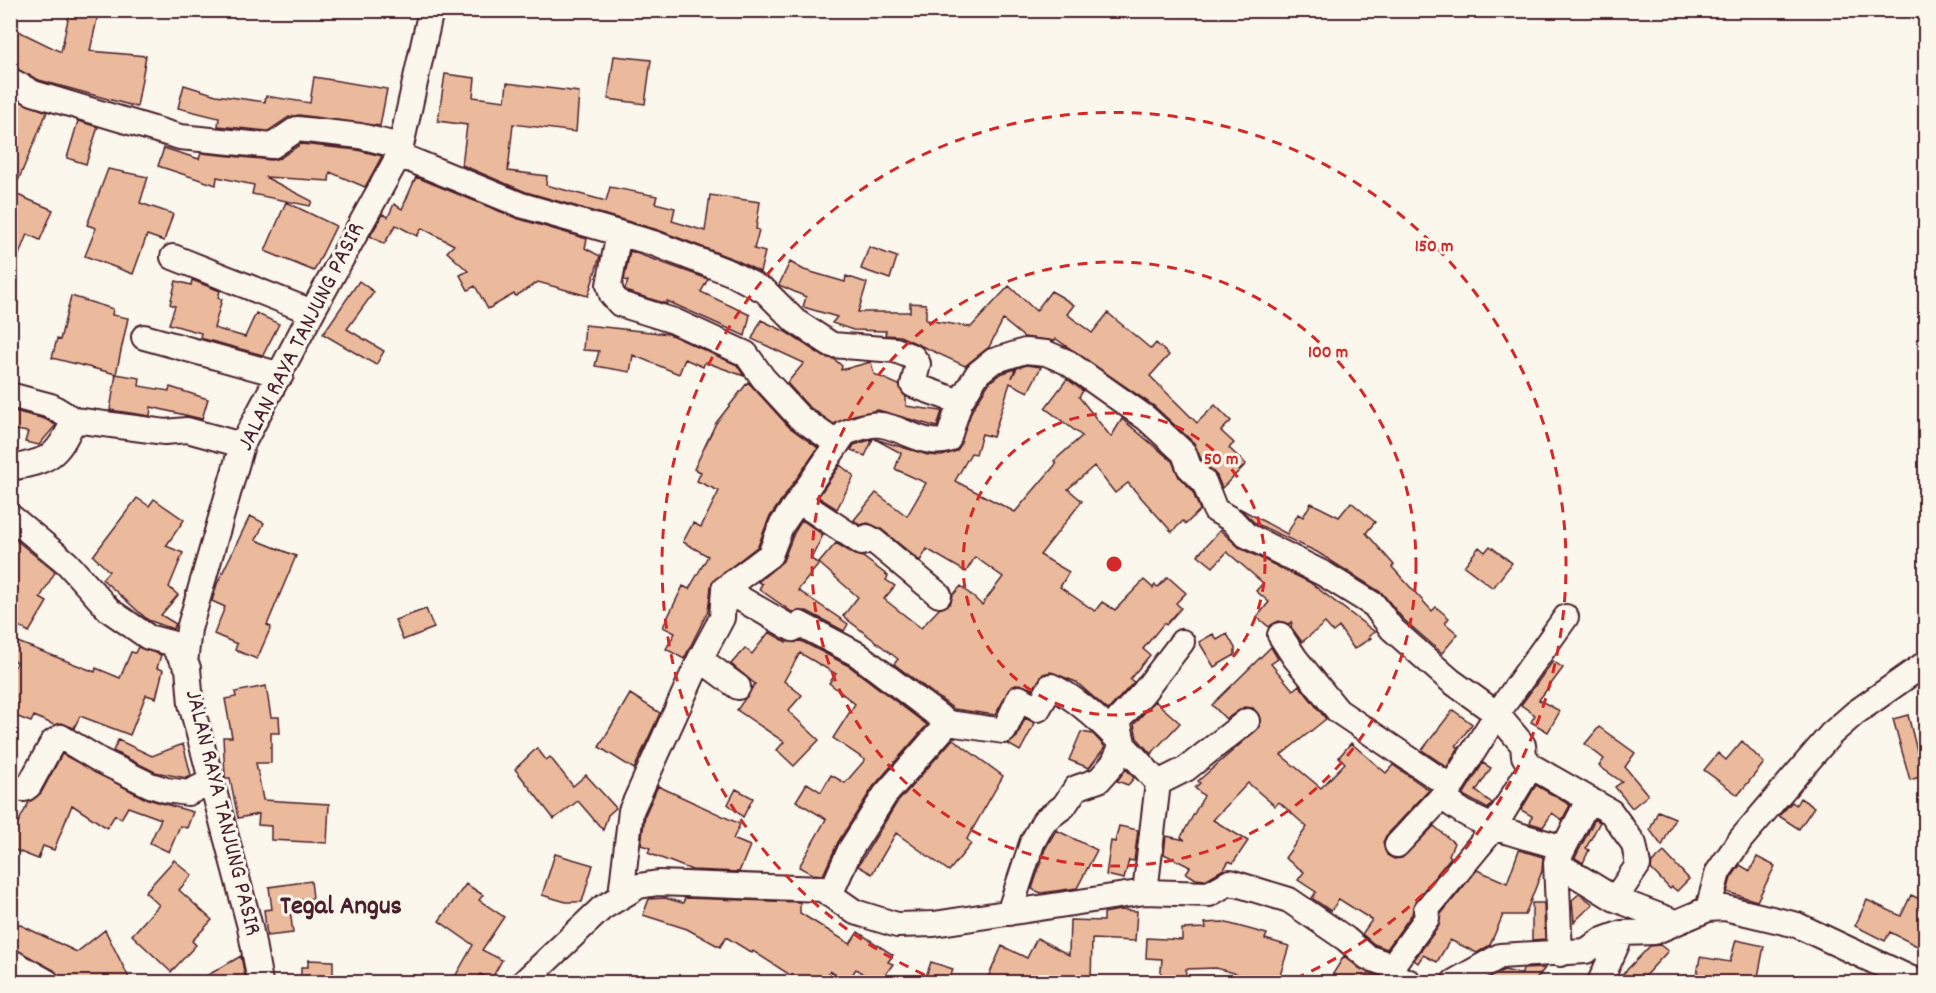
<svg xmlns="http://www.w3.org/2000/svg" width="1936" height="993" font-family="Dekko,sans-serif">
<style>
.building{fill:#ebba9c;stroke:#4a1f2b;stroke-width:1.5}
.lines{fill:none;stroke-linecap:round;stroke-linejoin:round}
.minor-casing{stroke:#4a1f2b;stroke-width:28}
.minor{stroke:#fbf7ec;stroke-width:24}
.ring{fill:none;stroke:#d62828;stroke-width:3;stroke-dasharray:10 8}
.labels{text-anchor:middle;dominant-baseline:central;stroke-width:6;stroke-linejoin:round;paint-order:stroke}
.street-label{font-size:24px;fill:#4a1f2b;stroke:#fbf7ec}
.quarter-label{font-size:27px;font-weight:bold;fill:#4a1f2b;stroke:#fbf7ec}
.centre{fill:#d62828;stroke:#fbf7ec;stroke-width:3}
.ring-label{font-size:18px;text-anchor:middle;font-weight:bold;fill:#d62828;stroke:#fbf7ec;stroke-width:6;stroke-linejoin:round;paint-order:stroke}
</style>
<rect width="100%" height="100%" fill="#fbf7ec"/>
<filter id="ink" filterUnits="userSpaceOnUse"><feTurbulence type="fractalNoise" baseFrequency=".0167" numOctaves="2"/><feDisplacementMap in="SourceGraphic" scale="12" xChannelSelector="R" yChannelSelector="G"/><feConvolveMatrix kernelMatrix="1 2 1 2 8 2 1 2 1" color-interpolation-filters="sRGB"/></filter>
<g filter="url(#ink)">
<path class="building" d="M70,10H99L90,51L146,56L137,107L39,80L10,66V27L61,52Z
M614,56L651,60L645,104L608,99Z
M445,74L475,78L473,97L505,101L507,83L579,92L576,132L513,124L508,171L547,176L546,185L606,201L610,187L657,196L655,203L675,208L672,221L705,231L710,195L760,202L756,229L759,230L754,249L765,252L760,272L736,260L658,230L526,192L462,165L467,125L438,121Z
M314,77L387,89L380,126L299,115L289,117L268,131L218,126L219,118L178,108L184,85L216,95L265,102L266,96L310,103Z
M10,97L47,112L13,193L53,210L40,240L27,234L12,273Z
M78,121L98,127L86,164L67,158Z
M301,144L357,150L382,156L365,187L330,172L329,181L265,177L312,201L310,206L252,194L254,185L217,177L216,185L158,166L164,148L199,159L201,153L271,160L280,158Z
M108,169L148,177L140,203L173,214L164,241L147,235L133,274L85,256L96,228L87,225Z
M416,177L516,218L587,239L585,248L600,256L588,296L538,282L516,296L514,294L488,309L475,286L468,290L460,275L468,271L447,252L454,245L422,228L417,236L396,225L384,244L370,236L383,214L388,217L394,204L402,209Z
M286,202L336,226L314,271L265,251Z
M869,247L897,257L890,279L861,269Z
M630,251L708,279L701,292L750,315L745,336L667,301V304L628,292L625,289L628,281L624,280Z
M790,262L804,270L845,282L846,276L867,283L858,312H910V303L926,304V320L971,327L1009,286L1036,311L1051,291L1060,296L1074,305L1067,314L1092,333L1108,313L1151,349L1156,343L1169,355L1150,376L1197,423L1215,405L1231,421L1221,431L1234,443L1229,448L1246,464L1222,488L1217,476L1201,459L1194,443L1154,406L1056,339L1054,341L1024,337L1003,320L989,347L965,366L900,336L885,335L886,331L853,330L832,323L837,317L803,307L806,297L779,285Z
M192,280L220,291L218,298L222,299L214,328L245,337L256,313L279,324L263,355L200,338L201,333L169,324L175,306L170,304L176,281L191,285Z
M359,281L374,292L347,329L384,351L376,365L323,334Z
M71,296L113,309L112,315L128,318L116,374L52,358L57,339L60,340Z
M761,320L786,332L824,357L834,359L842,366L841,370L871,362L874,374L899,385L906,397V406L942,411L937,427L878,410L854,415L834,424L808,406L787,383L804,363L752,339Z
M585,325L669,334L737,365L744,376L705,362L703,367L685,359L679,374L633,355L630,372L595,366L599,351L583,350Z
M1027,365L1041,367L1028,392L1010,383L993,437L982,434L976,454L971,453L955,481L1015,512L1056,464L1054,461L1082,436L1045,408L1067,379L1083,391L1079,397L1111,437L1122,419L1172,461L1179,477L1192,490L1200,510L1186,524L1183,521L1172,532L1128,483L1115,493L1094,466L1068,489L1082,501L1040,555L1069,572L1060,587L1095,611L1102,602L1115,610L1144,580L1153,588L1155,585L1158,587L1168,577L1186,593L1176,603L1181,608L1166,625L1164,623L1143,649L1150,655L1130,679L1134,682L1108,710L1076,682L1051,672L1043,674L1033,689L1019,684L1011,687L995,715L954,709L894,664L898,659L843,616L858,597L819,563L836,543L855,555L863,557L888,576L886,580L895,586L884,599L921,628L939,609L950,604L953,595L961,586L982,605L1003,577L975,557L966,572L927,549L920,561L881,529L868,523L860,525L854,520L876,493L907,516L926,483L895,469L901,453L875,439L928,455L942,456L957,451L972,410L989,383L1000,374L1015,369L1012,378L1017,368Z
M116,374L140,378L139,386L169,391L170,387L208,399L202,419L151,407L150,416L110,410Z
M748,382L789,427L818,448L769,518L758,546L712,582L708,611L684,659L666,649L675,633L663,627L683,586L689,589L708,556L683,542L693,523L701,527L719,491L697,481L701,472L694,469L716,423Z
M10,410L45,419L56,425L39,445L25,442L28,432L10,429Z
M873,439L865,456L851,450L854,445Z
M840,465L854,476L837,509L818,497Z
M137,498L149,506L154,499L184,520L166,546L183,553L169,587L178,595L161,615L176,624L173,629L148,620L102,579L109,571L93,556Z
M1351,502L1375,522L1366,533L1394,565L1392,567L1432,611L1436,607L1449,618L1445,623L1458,634L1442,653L1403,619L1382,593L1317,552L1255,523L1239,508L1287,534L1298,514L1303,517L1311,503L1339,517Z
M250,516L264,523L256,540L296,556L267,625L271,627L257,659L235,650L237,644L214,634L225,607L212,601L217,584Z
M802,520L823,535L811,559L819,564L798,590L848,624L844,631L807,611L792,612L759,589L762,584L758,582L783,561L794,533Z
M1220,530L1240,548L1309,582L1375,632L1369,636L1371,638L1354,649L1339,627L1333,632L1325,623L1302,642L1291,627L1292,622L1289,624L1279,621L1269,627L1257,617L1269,602L1256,591L1263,583L1227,552L1213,567L1198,555Z
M10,535L55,572L40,598L47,602L29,632L10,621Z
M1490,546L1512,563L1493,588L1464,566L1479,547L1485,552Z
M426,609L434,628L403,640L395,620Z
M769,632L786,642L801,641L849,666L927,725L873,787L838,842L823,875L812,874L799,867L826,819L796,801L807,783L821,792L831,775L845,783L865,760L833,738L855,704L829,683L836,674L800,653L784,681L802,695L788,711L819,740L794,766L777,750L784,742L737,710L755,684L731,664L745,648L752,654Z
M1213,634L1217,640L1227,634L1235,648V655L1214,667L1199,642Z
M15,641L95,672L96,668L120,678L131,652L135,653L138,647L161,655L157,668L163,670L156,698L146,695L130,735L80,716L74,728L61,723L54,725L34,716L31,722L10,714V676L17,662L10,660V653Z
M1271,647L1278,659L1271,664L1293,690L1299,685L1326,719L1281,755L1321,788L1345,763L1339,757L1351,743L1386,773L1393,765L1429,790L1386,836L1383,842L1387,855L1394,859L1402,858L1434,826L1454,843L1449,855L1451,857L1415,901L1412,914L1387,949L1374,944L1362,934L1372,920L1339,899L1331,911L1312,898L1316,892L1298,880L1304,872L1285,858L1307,827L1279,802L1275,806L1248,783L1213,820L1248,841L1233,863L1229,861L1224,869L1205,880L1196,879L1186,873L1190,867L1164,854L1166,836L1185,840L1181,837L1204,796L1195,788L1200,783L1198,781L1260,727L1261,718L1253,708L1244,707L1226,719L1212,705Z
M1553,661L1563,668L1539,700L1560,711L1548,732L1531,722L1535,715L1521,705Z
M266,686L271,717H279L280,733H271V763H256L263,800L329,804L327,843L271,840V826L258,825L259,814L238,818L230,778H225V775L223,737H232L225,699L236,697L235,692Z
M630,694L660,713L634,769L599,747Z
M1155,701L1180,723L1151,754L1137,738L1134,724Z
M1453,710L1472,724L1456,746L1459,747L1447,767L1422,750Z
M1908,715L1917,751L1926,748V775L1910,780L1893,719Z
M1025,718L1035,723L1020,751L1008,744L1017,737Z
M1599,727L1635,753L1625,767L1648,795L1632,808L1615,787L1622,782L1599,766L1604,759L1585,744Z
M1081,732L1093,734L1105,747L1089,768L1069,760Z
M953,739L1003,776L967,839L971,844L949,871L896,833L872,874L858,866L896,804Z
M118,740L152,756L183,744L191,775L186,778L155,772L113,751Z
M1742,741L1764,763L1738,795L1704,770L1718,753L1726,760Z
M537,748L546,760L550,757L573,786L586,775L616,808L608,815L603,830L578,801L554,819L515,769Z
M62,754L144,798L193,812L187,828L180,826L169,852L150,843L161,819L128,807L121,819L115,815L107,828L72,805L54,850L43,846L38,859L10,848V838L29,802L41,793Z
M1483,763L1491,768L1476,791L1492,803L1488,809L1463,795Z
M1126,769L1134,778L1128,785L1117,781Z
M1536,785L1570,805L1562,820L1552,813L1543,827L1530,823L1532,816L1521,810Z
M658,786L740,824L733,839L750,846L739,872L692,870L648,853L650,848L641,845L645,815Z
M736,789L753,798L743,817L728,804Z
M1800,798L1814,807L1799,829L1779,816L1792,802L1796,805Z
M1658,811L1675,818L1662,846L1650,830Z
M1595,819L1600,822L1586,848L1589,850L1583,863L1575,858Z
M1119,826L1138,830L1134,861L1129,860L1124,879L1106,875L1111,841L1115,842Z
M1056,830L1097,850L1077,888L1041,893L1032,889L1045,849Z
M1519,850L1543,857L1542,871L1525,915H1503L1490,945L1477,953L1450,940L1437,962L1423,955L1418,963L1414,960L1439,926L1441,914L1477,870L1507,883Z
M1664,852L1689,879L1677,891L1672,887L1670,889L1651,869L1652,863Z
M555,854L593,865L582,902H566L542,895Z
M1757,857L1775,866L1757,901L1727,892L1731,878L1740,865L1750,871Z
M174,860L192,875L179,890L212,920L192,941L196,945L171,972L132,935L159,905L145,892Z
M311,881L313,898L289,902L293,933L267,936L264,910L272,909L269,887Z
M466,884L483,895L479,900L504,917L482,950L502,960L491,980L480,974L478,982H452L473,945L439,921Z
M1579,894L1593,904L1574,922L1572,900Z
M1911,895L1926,902V940L1921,948L1890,932L1885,941L1855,926L1867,900L1901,916Z
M665,898L683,903L685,898L800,902V913L850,944L858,932L893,955L888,962L893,964L880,982H875L856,969L847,982L830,971L823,982H801L753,951L752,953L726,937L720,947L687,929L643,915L649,899Z
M1532,903H1544L1545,939L1532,940Z
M1120,910L1137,911L1135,941L1092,939L1091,982H986L1002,946L1027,958L1037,938L1069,955L1070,920L1104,921V913Z
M10,920L77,952L105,930L131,982H61L54,970L10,947Z
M1223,922L1267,934L1265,939L1289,946L1278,982H1255L1256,979L1216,968L1186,969L1185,982H1160L1162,959L1146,958L1147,938L1182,940V929L1206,928L1205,923Z
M1736,940L1764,946L1757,982H1696L1700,957L1730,962Z
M1660,945L1668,951L1639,982H1630L1622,975L1650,946Z
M241,956L246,982H196Z
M1344,956L1362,970L1382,977L1384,982H1328Z
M308,960L333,961V982H301V967H308Z
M931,962L953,969L949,982H924Z
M1545,968L1534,982H1482L1504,970L1522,974L1523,969Z"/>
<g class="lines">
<defs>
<path id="minor" d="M10,80L33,93L180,137L272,146L297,129L360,136L400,146
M399,155L521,205L653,243L731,273L765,291L795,321L832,345L895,350L913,357L918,364L913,385L960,402
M619,233L609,285L612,295L620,304L674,321L746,354L763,378L799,417L836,443
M173,257L312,312
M144,337L281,375
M10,395L51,406L74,420L165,432L187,430L242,445
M10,468C50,461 57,457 74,420
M800,502L862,543L867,537L874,541L939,595
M10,516L67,563L109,610L148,637L171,643L185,663
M724,589L793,629L800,624L857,654L948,723
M1280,635L1295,658L1338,711L1451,787
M700,659L738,687
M1531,766L1611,812L1634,844L1638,865L1615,899
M10,788L25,789L29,786L53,742L61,737L101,761L150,785L166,790L188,793L212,781
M1443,797C1476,827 1518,834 1560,847L1556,863L1615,899L1675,922
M1397,845L1451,787L1497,714L1566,617
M1145,892L1158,783L1186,769L1247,721
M621,895L631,811L700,659L722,618L724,589L770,555L781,526L845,433C856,429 869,423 881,425C903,428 926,447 948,440L960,402L978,373L993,361L1025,351L1046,353L1067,362L1146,418L1184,453L1189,467L1204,482L1215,510L1232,520L1246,535L1324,574L1374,605L1392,629L1451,681L1497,714L1523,745L1524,756L1531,766L1493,829L1426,910L1427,918L1392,966
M830,895L850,850L885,795L948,723L1004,731L1019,698L1038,709L1051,686C1088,703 1130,752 1158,783
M1708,909L1718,872L1741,839L1831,734L1855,713L1926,663
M1009,913L1032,843L1044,821L1064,806L1076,788L1099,780L1113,764L1123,743L1118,720L1143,693L1182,642
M1560,954L1556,863L1589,799
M10,961L47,982
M260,982L250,927L191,704L188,668L185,663L189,629L242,445L312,312L399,155L431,10
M524,982L602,908L639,886L658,883L822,889L855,912L897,925L934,924L1145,892L1209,894L1230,882L1289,900L1346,939L1367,957L1392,966L1398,978L1409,982
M1454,982L1500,956L1586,951L1600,941L1622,933L1654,932L1708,909L1725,908L1797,925L1918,982
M1600,982L1622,933"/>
</defs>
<use href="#minor" class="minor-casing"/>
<use href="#minor" class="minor"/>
</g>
</g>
<g class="ring">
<circle cx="1114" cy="564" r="151"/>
<circle cx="1114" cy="564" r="302"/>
<path d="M941 982A452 452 0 1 1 1287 982"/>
</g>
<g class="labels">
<g class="street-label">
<text transform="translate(302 337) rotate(-63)">JALAN RAYA TANJUNG PASIR</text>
<text transform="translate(222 813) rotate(76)">JALAN RAYA TANJUNG PASIR</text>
</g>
<g class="quarter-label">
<text x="341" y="907">Tegal Angus</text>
</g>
</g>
<circle cx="1114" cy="564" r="9" class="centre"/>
<g class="ring-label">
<text x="1434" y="251">150 m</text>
<text x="1328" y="357">100 m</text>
<text x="1221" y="464">50 m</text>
</g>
<rect width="1936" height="993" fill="none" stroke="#fbf7ec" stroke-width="36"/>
<rect x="18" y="18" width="1900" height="957" fill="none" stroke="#4a1f2b" stroke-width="2" filter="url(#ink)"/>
</svg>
